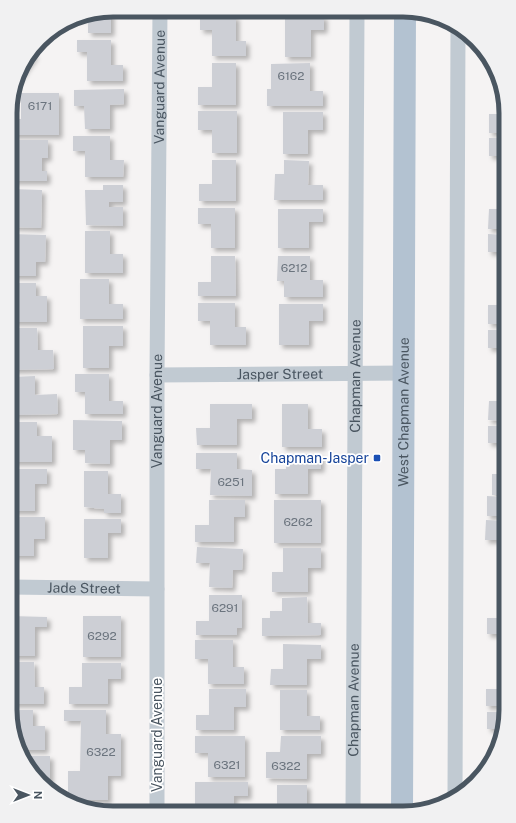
<svg xmlns="http://www.w3.org/2000/svg" width="516" height="823" font-family="'Public Sans',sans-serif">
<style>
.building{fill:#cdcfd5;filter:url(#shadow)}
.lines{fill:none;stroke-linecap:round;stroke-linejoin:round}
.minor{stroke:#c1cad2;stroke-width:15}
.primary{stroke:#b3c2d1;stroke-width:22}
.transit-dot{fill:#1a4fb4;stroke:#fff;stroke-width:1.5}
.labels{text-anchor:middle;dominant-baseline:central;stroke-width:3.5;stroke-linejoin:round;paint-order:stroke}
.number-label{font-size:12px;fill:#6b747e}
.street-label{font-size:14px;fill:#4a5661;stroke:#fff}
.transit-label{font-size:14px;fill:#164399;stroke:#fff;text-anchor:end}
.rim{fill:none;stroke:#4a5661;stroke-width:5}
</style>
<defs>
<filter id="shadow"><feDropShadow dx="3.5" dy="3.5" stdDeviation="2" flood-color="#0004"/></filter>
</defs>
<rect width="100%" height="100%" fill="#f5f3f3"/>
<path class="building" d="M111,11V33H88V18H79V17Z
M200,16H236V41H246V56H212V30H200Z
M285,16H324V30H311V57H285Z
M77,40H111V65H123V81H87V52H77Z
M32,53L35,55L16,82L21,67Z
M212,63H236V105H198V87H212Z
M310,63V91H323V106H267V89H271V64Z
M124,89V104L110,105V129H85L84,106H74V90Z
M21,93H59V135H11V119H21Z
M504,108H505L506,113V133H489V114H504Z
M198,111H237V153H212V130H198Z
M283,112H323V130H308V154H283Z
M73,136H110V160H124L123,177H85V151H73Z
M489,138H506V181H504V156H489Z
M12,140H48V158H42V171H47V181H11V166H12Z
M212,160H236V201H199V184H212Z
M284,160L309,161L308,185H323V200H274L275,174H284Z
M103,185H123V202H109V207H123V226L86,225L85,190H103Z
M11,189L42,190L41,228L11,227Z
M505,204H506V229H488L489,209H505Z
M198,208H235V248H211V224H198Z
M278,209H323V222H309V248H278Z
M85,231H110V254H123V273H85Z
M11,234L46,235L45,262H36V276H11Z
M488,234L506,235V276H504V252H488Z
M211,256H235L236,296H198V282H211Z
M278,256H310V280H323V297H284V281H277Z
M80,279H109V304H123V319H80Z
M504,282H506V324H488V305H504Z
M12,283H36V296H47V322H11V308H12Z
M198,303H235V327H246V345H210V321H198Z
M279,304H323V321H309V345H279Z
M83,326H123V346H109V368H83Z
M11,328H37L38,350H53L54,369L11,370Z
M488,330H506V371H502V353H503V348H488Z
M75,374H109V401H123V414H85V392H75Z
M35,376V395L57,394L58,414L10,415V399H12L11,377Z
M503,379H506V421L488,420L489,401H503Z
M210,404H252V419H237V445H197L196,428H210Z
M282,404H308V429H322V447H282Z
M73,420L122,421V440H110V464L85,463V450H73Z
M10,422H37V436H52V462H11Z
M488,426H504V431H506V466H502V443H488Z
M196,453H237V469L252,470V496L210,495L211,469H196Z
M286,454H321V469H308V494H275V469H286Z
M11,469H47V484H35V511H10Z
M84,471H108V494H121V513H104V509L84,507Z
M492,474H506V516H487V496L504,497V495H492Z
M209,500H245V517H234V542H195V525H209Z
M274,500H321V543H274Z
M10,517H45V539H34V556H11Z
M84,519H121V533H108V558H84Z
M486,520L506,521V564H501V540H485Z
M197,547L243,549L242,570H233L232,588L209,587L210,563H196Z
M283,548H321V568H308V592H272V572H283Z
M503,570H506V611H502Z
M209,595H242V628H237V635H196V621H209Z
M307,597L308,623H321V635L262,636V618H270V611H282V598Z
M10,616L47,617V627H35V656H10Z
M83,616H121V657H83Z
M487,618H506V659H500V634H487Z
M195,640H233V667H244V684H208V659H195Z
M283,644L321,645V659H307V685H270L271,669H283Z
M10,662H34L35,687H44V704H10Z
M82,663H121V679H108V704H69V687H82Z
M500,665H506V706H486V689H500Z
M209,689H246V707H234V730H196V715H209Z
M280,690H307V716H320V730H280Z
M10,710H33V726H45V750H19Z
M64,710H106V734H121V776H108V800H70L68,799V771H80L81,721H64Z
M487,712H503V717H506L500,732V729H487Z
M195,736H245V777H208V753H195Z
M281,736H321V754H307V779L266,778V752H280Z
M24,756H50V792V791Z
M195,782H248V796H234V812H195Z
M277,785H307V808H319V813H277Z
M88,807H104V812H100Z"/>
<g class="lines">
<g class="minor">
<path id="s1" d="M157,375L404,373"/>
<path id="s2" d="M10,587L157,589"/>
<path d="M455,795L458,30"/>
<path id="s3" d="M157,812V375L160,10"/>
<path id="s4" d="M353,813L357,12"/>
</g>
<path class="primary" id="s5" d="M402,813L405,12"/>
</g>
<rect class="transit-dot" x="373" y="454" width="8" height="8" rx="2"/>
<g class="labels">
<g class="number-label">
<text x="291" y="76">6162</text>
<text x="40" y="106">6171</text>
<text x="294" y="268">6212</text>
<text x="231" y="482">6251</text>
<text x="298" y="522">6262</text>
<text x="225" y="608">6291</text>
<text x="102" y="636">6292</text>
<text x="101" y="752">6322</text>
<text x="227" y="765">6321</text>
<text x="286" y="766">6322</text>
</g>
<g class="street-label">
<text stroke="none"><textPath href="#s3" startOffset="725">Vanguard Avenue</textPath></text>
<text stroke="none"><textPath href="#s1" startOffset="123">Jasper Street</textPath></text>
<text stroke="none"><textPath href="#s4" startOffset="437">Chapman Avenue</textPath></text>
<text stroke="none"><textPath href="#s3" startOffset="401">Vanguard Avenue</textPath></text>
<text stroke="none"><textPath href="#s5" startOffset="401">West Chapman Avenue</textPath></text>
<text stroke="none"><textPath href="#s2" startOffset="74">Jade Street</textPath></text>
<text stroke="none"><textPath href="#s4" startOffset="113">Chapman Avenue</textPath></text>
<text transform="translate(157 735) rotate(-90)">Vanguard Avenue</text>
</g>
<g class="transit-label">
<text x="369" y="458">Chapman-Jasper</text>
</g>
</g>
<path d="M0 0H516V823H0ZM113 17H403A96 96 0 0 1 499 113V710A96 96 0 0 1 403 806H113A96 96 0 0 1 17 710V113A96 96 0 0 1 113 17Z" fill="#f1f1f2" fill-rule="evenodd"/>
<path class="rim" d="M113 17H403A96 96 0 0 1 499 113V710A96 96 0 0 1 403 806H113A96 96 0 0 1 17 710V113A96 96 0 0 1 113 17Z"/>
<g transform="translate(28 795) rotate(90)" stroke="#ffffff" stroke-width="3" paint-order="stroke">
<path d="M0-3L7 15L0 10L-7 15Z" fill="#4a5661"/>
<text y="-6" font-size="11" font-weight="bold" text-anchor="middle" fill="#4a5661">N</text>
</g>
</svg>
